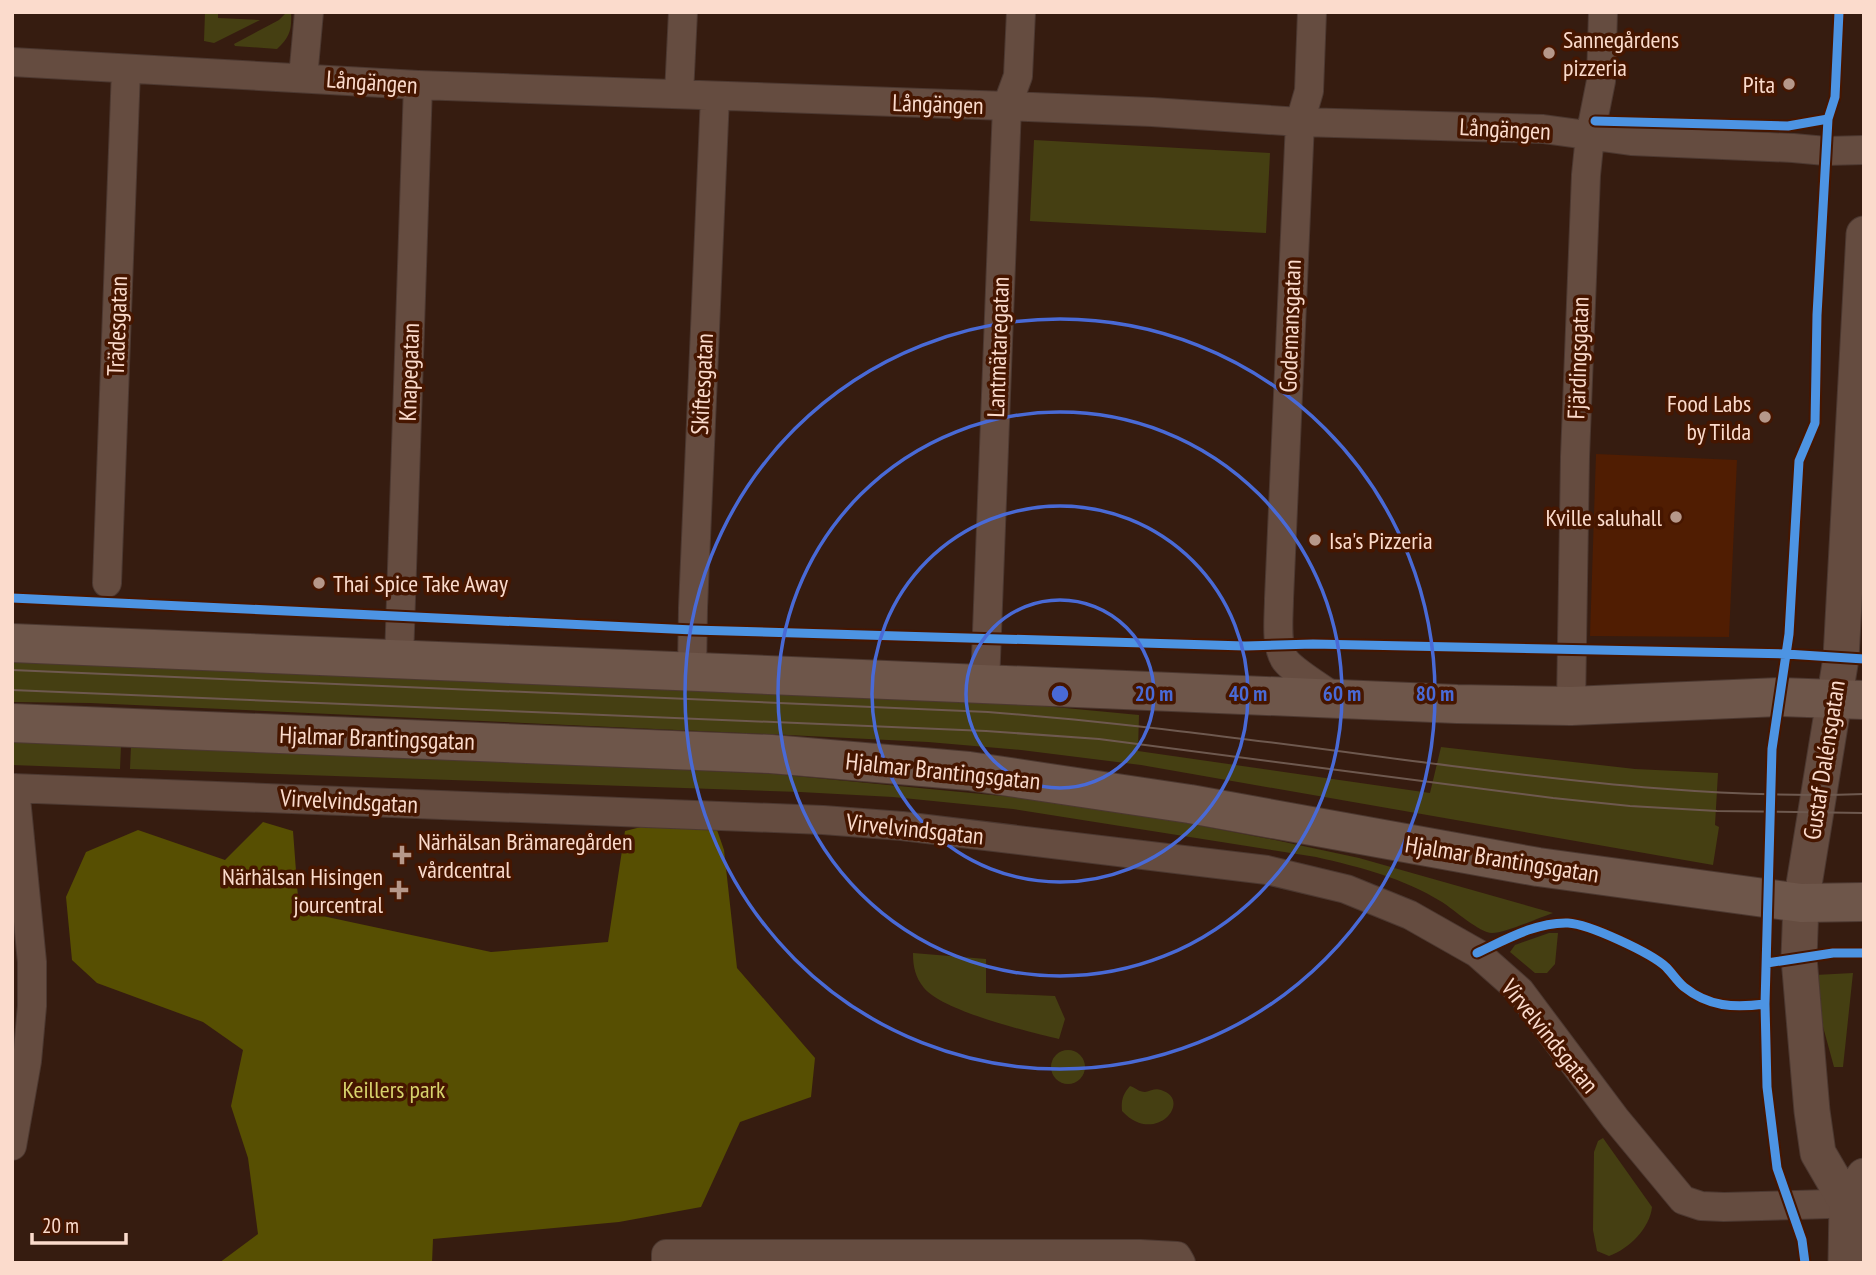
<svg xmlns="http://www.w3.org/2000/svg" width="1876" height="1275" font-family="'PT Sans Narrow',sans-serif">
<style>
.built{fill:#501d02}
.green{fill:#453f12}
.forest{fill:#574f02}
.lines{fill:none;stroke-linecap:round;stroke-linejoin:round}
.minor-casing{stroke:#4c3830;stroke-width:30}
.tertiary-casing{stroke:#4c3830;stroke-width:37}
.secondary-casing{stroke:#4c3830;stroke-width:40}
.minor{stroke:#654c40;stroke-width:28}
.tertiary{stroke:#654c40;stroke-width:35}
.secondary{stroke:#6e564a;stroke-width:38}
.tram{stroke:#6e594f;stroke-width:2}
.cycleway-casing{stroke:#461600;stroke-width:13}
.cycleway{stroke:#4d94e3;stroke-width:9}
.ring{fill:none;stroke:#496ad6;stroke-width:3.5}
.poi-dot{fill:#b6988a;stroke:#461600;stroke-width:2.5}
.labels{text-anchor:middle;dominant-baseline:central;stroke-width:7;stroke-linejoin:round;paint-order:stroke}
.poi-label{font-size:24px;fill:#fbdbcc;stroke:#461600;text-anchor:start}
.street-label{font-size:24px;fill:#fbdbcc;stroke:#461600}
.park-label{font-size:24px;fill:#d7d26b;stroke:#461600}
.centre{fill:#496ad6;stroke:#461600;stroke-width:3.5}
.ring-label{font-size:21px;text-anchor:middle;font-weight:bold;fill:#496ad6;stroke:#461600;stroke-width:7;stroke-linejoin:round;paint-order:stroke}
</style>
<rect width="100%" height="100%" fill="#361c10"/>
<path class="built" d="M1596,454L1737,460L1729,637L1590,636Z"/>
<path class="green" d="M205,12H218V18L260,20L214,43L204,41Z
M287,12H291C292,29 290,37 277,49L235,46L234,44L279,20Z
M1034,140L1270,153L1266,233L1030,221Z
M12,661L1023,704L1139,715L1138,751L1430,793L1441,747L1635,769L1718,773L1715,825L1719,827L1713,865L1141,765L1021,750L928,742L788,735L90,703L12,702Z
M12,742L121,746L120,769L12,765Z
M131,746L774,774L1023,798L1154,817L1275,840L1359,858L1553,913C1538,918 1505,933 1492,933C1480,933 1453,909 1442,902C1403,878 1360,867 1316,857L1013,809L893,797L800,792L130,769Z
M1549,933H1558L1555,964L1547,973H1535L1510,952L1515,945Z
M913,953L986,959V993L1055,996L1065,1019L1059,1039C1029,1032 943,1011 924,988C915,977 913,966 913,953Z
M1853,973L1843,1067H1834L1822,1023L1815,975Z
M1051 1067a17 17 0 1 1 34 0a17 17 0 1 1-34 0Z
M1130,1086C1136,1088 1139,1092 1145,1092C1151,1091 1155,1088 1161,1090C1194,1100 1155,1147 1122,1111C1121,1100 1123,1094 1130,1086Z
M1603,1138L1652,1207C1650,1228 1629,1249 1609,1256L1597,1251L1593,1230L1594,1152L1598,1141Z"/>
<path class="forest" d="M263,822L293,831L299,911L491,952L608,942L625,831L661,822L716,827L724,850L737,968L815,1058L811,1097L740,1122L701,1207L619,1222L433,1239L432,1263H219L258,1234L248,1158L231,1106L243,1050L203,1022L97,983L72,960L66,897L86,852L138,830L225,860Z"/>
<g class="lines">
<defs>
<path id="minor" d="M1312,12L1309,91L1300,122L1279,599C1279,616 1275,645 1285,660C1294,672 1326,691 1339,700
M12,62L418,85L1007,106L1152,112L1300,122L1543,129L1631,141L1793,148L1826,151L1864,150
M303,78L309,12
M679,94L683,12
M107,583L126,69
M399,659L418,85
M692,671L693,608L715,96
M985,684L1007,106L1018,76L1021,12
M1571,706L1575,457L1586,175L1590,136L1601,81L1603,12
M12,788L823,820L902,826L1267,870L1346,889L1410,915L1477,953L1520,991L1615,1118L1683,1200L1701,1206L1724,1207L1864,1203
M12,1146L27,1061L32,1006V962L15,788
M666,1263V1254H1140L1177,1256L1181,1263"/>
<path id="tertiary" d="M1847,1203L1818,1153L1812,1111L1799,958L1801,903L1841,658L1864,234
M1847,1203L1864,1176
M1846,1263L1847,1203"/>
<path id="secondary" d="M12,643L1457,704L1571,706L1780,697L1864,700
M12,723L771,754L969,771L1190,804L1538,867L1801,903L1864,902"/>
</defs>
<use href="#minor" class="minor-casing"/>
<use href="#tertiary" class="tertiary-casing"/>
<use href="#secondary" class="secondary-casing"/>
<use href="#minor" class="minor"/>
<use href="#tertiary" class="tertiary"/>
<use href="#secondary" class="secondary"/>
<path class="tram" d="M12,670L988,712C1143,724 1297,746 1452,766C1588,783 1726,799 1864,794
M12,690L986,731L1099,739L1553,798L1630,806L1717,811L1864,813"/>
<defs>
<path id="cycleway" d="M1595,121L1788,126L1828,119
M12,598L693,630L1245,646L1313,644L1786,654L1864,659
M1477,953C1505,940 1536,922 1568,923C1589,924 1651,953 1666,967C1672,973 1677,981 1684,987C1709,1007 1734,1008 1765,1004
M1767,963L1833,953H1864
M1805,1263L1802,1240L1777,1168L1767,1087L1765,1004L1772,749L1789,634L1799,461L1815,423L1817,315L1828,119L1835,97L1839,12"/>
</defs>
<use href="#cycleway" class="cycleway-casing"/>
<use href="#cycleway" class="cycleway"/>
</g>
<g class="ring">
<circle cx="1060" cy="694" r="94"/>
<circle cx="1060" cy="694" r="188"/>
<circle cx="1060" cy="694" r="282"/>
<circle cx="1060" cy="694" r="375"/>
</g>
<g class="poi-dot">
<circle cx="1549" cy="53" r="7"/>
<circle cx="1789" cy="84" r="7"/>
<circle cx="1765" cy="417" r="7"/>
<circle cx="1676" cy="517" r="7"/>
<circle cx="1315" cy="540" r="7"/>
<circle cx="319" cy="583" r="7"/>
<path d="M398.5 844.5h7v7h7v7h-7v7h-7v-7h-7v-7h7z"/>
<path d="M395.5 879.5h7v7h7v7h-7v7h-7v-7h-7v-7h7z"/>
</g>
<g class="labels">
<g class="poi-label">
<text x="1563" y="39">Sannegårdens<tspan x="1563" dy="28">pizzeria</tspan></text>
<text x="1775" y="84" text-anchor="end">Pita</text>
<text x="1751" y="403" text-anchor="end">Food Labs<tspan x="1751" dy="28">by Tilda</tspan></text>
<text x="1662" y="517" text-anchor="end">Kville saluhall</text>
<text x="1329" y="540">Isa's Pizzeria</text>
<text x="333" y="583">Thai Spice Take Away</text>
<text x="418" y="841">Närhälsan Brämaregården<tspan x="418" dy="28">vårdcentral</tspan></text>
<text x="383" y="876" text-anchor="end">Närhälsan Hisingen<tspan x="383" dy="28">jourcentral</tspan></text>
</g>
<g class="street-label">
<text transform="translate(372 82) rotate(4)">Långängen</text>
<text transform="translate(938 104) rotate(2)">Långängen</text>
<text transform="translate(1505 129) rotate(3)">Långängen</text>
<text transform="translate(117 326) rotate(-88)">Trädesgatan</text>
<text transform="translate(1290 326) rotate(-88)">Godemansgatan</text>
<text transform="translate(998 347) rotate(-88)">Lantmätaregatan</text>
<text transform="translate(1578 358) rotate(-88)">Fjärdingsgatan</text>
<text transform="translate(409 372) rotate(-88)">Knapegatan</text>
<text transform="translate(702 384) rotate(-87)">Skiftesgatan</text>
<text transform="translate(377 738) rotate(2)">Hjalmar Brantingsgatan</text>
<text transform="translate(1824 760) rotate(-81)">Gustaf Dalénsgatan</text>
<text transform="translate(943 771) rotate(6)">Hjalmar Brantingsgatan</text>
<text transform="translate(349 801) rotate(3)">Virvelvindsgatan</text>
<text transform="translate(915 829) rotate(6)">Virvelvindsgatan</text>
<text transform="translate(1502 859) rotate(9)">Hjalmar Brantingsgatan</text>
<text transform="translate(1550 1036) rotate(51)">Virvelvindsgatan</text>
</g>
<g class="park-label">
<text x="394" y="1089">Keillers park</text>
</g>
</g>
<circle cx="1060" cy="694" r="10" class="centre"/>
<g class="ring-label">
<text x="1154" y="701">20 m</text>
<text x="1248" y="701">40 m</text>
<text x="1342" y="701">60 m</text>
<text x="1435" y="701">80 m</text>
</g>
<rect width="1876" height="1275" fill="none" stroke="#fbdbcc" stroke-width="28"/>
<path d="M32 1233v10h94v-10" fill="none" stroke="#fbdbcc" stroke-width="3.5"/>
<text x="42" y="1233" font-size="21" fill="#fbdbcc" stroke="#461600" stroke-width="5" paint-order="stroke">20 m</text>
</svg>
